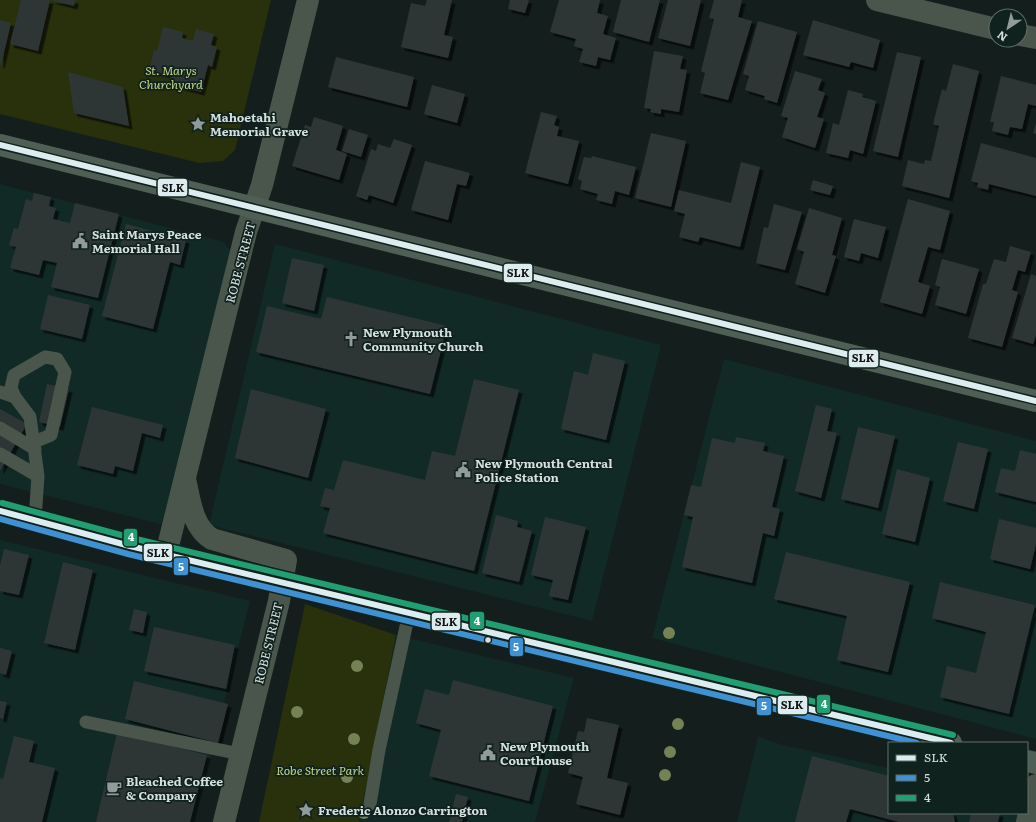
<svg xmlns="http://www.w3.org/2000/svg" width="1036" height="822" font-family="Literata,serif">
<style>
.built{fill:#112a26}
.green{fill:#28300c}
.building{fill:#2e3636;filter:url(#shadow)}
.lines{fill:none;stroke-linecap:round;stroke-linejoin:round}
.service{stroke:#4a564c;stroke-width:13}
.minor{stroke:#4a564c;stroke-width:22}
.tertiary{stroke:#4a564c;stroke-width:22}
.primary{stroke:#505f55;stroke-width:22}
.bus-1-casing{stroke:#10221e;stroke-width:9}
.bus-2-casing{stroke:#10221e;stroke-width:9}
.bus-3-casing{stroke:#10221e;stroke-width:9}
.bus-1{stroke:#dcecef;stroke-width:6}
.bus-2{stroke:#4091d1;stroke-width:6}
.bus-3{stroke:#219e72;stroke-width:6}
.tree{fill:#748255}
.bus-dot{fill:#d5e0de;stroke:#10221e;stroke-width:1.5}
.labels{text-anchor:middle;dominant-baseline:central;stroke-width:3.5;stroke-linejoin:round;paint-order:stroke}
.park-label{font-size:12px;font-style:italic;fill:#c2d484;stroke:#10221e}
.poi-label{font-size:12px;font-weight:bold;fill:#d5e0de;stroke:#10221e;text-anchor:start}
.street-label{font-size:12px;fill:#d5e0de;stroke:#10221e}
.line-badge{stroke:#10221e;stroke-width:1.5}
.badge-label{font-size:11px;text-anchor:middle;font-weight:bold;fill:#fff}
.pale-badge-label{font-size:11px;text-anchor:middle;font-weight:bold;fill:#111}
</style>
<defs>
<filter id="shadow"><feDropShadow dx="3.5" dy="3.5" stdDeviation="0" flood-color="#0009"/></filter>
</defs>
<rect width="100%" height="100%" fill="#141e1c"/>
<path class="built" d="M0,184L224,242L240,264L179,518L160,524L0,484Z
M275,244L661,345L592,621L209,525Z
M724,359L1036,441V739L652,638Z
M0,540L250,601L194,822H0Z
M396,635L574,678L535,822H359Z
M758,737L783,745L889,768V813H1024L1022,822H737Z"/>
<path class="green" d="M0,0H271L235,150L223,161L199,163L0,114Z
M305,604L396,635L359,822H259Z"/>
<path class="building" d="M21,0H75L74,6L50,0L38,51L10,44Z
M427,0H452L444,35L453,37L448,58L401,47L411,3L425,6Z
M510,0H529L525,13L508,9Z
M559,0H600L597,13L608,16L603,34L616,38L610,60L598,57L596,66L579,62L583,49L574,46L576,39L550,32Z
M621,0H660L649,42L613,32Z
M668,0H701L690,46L658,38Z
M714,0H742L738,17L752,21L728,100L700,93L705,73L701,71L714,19L709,18Z
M0,20L11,23L1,65H0Z
M813,20L880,40L873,68L851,62L849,67L803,55Z
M758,21L797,32L777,103L764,99L765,96L745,90L749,76L743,74Z
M163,27L183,32L182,38L193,41L196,29L214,34L211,45L217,47L212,67L208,65L201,92L181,87L182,84L169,81L171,76L149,70L154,50L157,51Z
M654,51L683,56L680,69L687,70L679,112L661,109V114L650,112L651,109L644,108Z
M897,52L921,57L898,157L873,151Z
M336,57L414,77L407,107L328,87Z
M953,64L979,71L949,198L902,186L908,160L924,164L925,160L931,161L939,126L933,124L942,89L946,91Z
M795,71L822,79L818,90L825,93L817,117L824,119L815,148L782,137L788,118L781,116Z
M68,72L123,87L129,126L74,113Z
M1001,76L1036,85V106L1028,104L1022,129L1010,127L1008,135L992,131L994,122H990Z
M432,85L465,94L457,123L424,114Z
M848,90L863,94L862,97L876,101L863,154L850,150L848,158L826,153L833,123L839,125Z
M541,112L557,116L554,125L559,127L557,136L579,141L568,184L525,173Z
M314,117L343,126L336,150L347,154L339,180L292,166L305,125L311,127Z
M1036,123V134L1033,133Z
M349,129L368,135L361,157L342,151Z
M651,133L686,141L671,207L635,198Z
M394,139L412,145L393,203L369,195L367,200L356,196L371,149L376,151L378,144L390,148Z
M981,143L1036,158V196L989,184L988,190L977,187L978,183L971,181Z
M592,156L636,167L629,195L615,191L612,204L596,200L598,194L580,189L582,181L578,179L584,157L591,158Z
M425,161L470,173L466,186L457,184L448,220L411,210Z
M741,162L760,167L740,247L700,237L698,242L679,237L685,214L674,211L679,190L731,203Z
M813,180L833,186L830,195L810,190Z
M34,193L51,197L49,206L56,208L53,219L70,223L75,203L119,214L98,298L51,287L57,263L43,260L39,275L10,268L16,247L9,245L14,228L18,229L26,199L32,201Z
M908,199L950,211L940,250L928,247L918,282L930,286L922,314L880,302Z
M774,204L802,212L785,270L756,263L764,227L768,228Z
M809,208L842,218L832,255L836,256L825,293L795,284L804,252L797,249Z
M854,219L886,227L878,258L861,253L859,261L844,257Z
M126,224L186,240L180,265L170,262L153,329L102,316Z
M1010,246L1031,252L1025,272L1018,270L1012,290L1018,292L1002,347L968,338L983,284H986L994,259L1006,262Z
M292,258L324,265L314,311L282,303Z
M942,259L979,269L966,314L935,305L940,287L935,285Z
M1031,274L1036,276V335L1033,344L1012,338Z
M48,295L90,305L82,339L40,329Z
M327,297L447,326L430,394L256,352L267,306L321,319Z
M593,353L625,361L606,440L561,429L574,371L588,375Z
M474,379L519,390L474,571L323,533L330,508L320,506L325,488L334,490L343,460L425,480L432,451L455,456Z
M47,384L69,389L60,427L39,422Z
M251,389L326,409L308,478L235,458Z
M816,405L832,409L827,431L837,433L821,498L795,491Z
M92,407L163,425L160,438L142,433L133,471L115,466L113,474L77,465Z
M0,409L27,424L0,471Z
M858,427L895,436L878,508L841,499Z
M736,437L765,443L763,451L784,456L772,507L780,509L774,536L763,533L752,583L682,567L693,517L684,515L691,485L701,487L712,438L735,443Z
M958,442L988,449L974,509L943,501Z
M1020,450L1036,454V502L995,492L1001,468L1015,471Z
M897,469L930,478L915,542L882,534Z
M496,515L518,521L517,527L532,531L519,582L482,573Z
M545,517L586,527L568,600L549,596L553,580L531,575Z
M999,519L1036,528V544L1030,569L990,559Z
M4,549L29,555L19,595L0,591V566Z
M786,552L910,582L888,672L837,660L847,616L774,599Z
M63,562L93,570L75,650L44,643Z
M940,582L1035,605L1009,714L940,697L947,666L976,673L986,632L932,618Z
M134,609L147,612L143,633L129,630Z
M154,627L235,645L226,689L144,671Z
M0,648L12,651L6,675L0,673Z
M453,680L553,706L529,801L429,776L441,730L416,723L425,689L449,695Z
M134,681L228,704L218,743L125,719Z
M0,701L7,702L3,719L0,718Z
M587,718L619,725L607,778L628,783L620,815L576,804L583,777L568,773L578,731L584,732Z
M117,733L207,755L190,822H96Z
M14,736L34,741L29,762L55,768L42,822H0V778L3,779Z
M812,756L889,776V813H953L955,822H899L850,809L846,822H795Z
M456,794L468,797L462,822H449Z
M971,813H1000L998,822H969Z"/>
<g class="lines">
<path class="service" d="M0,392L15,397L30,417L38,476L35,520
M15,397L11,388L14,375L45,357L57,359L65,372L51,435L34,442
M0,428L35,449
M0,454L38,476
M86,722L240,754
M370,804L379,750L409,613"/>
<path class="minor" d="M877,0L996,29
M1020,35L1036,38
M185,479C190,500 192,527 212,539L286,560L279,601L224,822
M166,554L246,232L262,185L308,0"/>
<path class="tertiary" d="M1027,822L1036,785"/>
<path class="primary" d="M0,145L1036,401
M0,511L130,546L951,743
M1027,761L1036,763"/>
<defs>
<path id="bus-1" d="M0,145L1036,401
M0,511L130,546L951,743"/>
<path id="bus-2" d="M0,519L128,554L917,743"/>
<path id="bus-3" d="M2,503L132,538L953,735"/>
</defs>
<use href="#bus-1" class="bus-1-casing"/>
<use href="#bus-2" class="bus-2-casing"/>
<use href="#bus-3" class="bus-3-casing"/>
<use href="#bus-1" class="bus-1"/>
<use href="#bus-2" class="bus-2"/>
<use href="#bus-3" class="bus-3"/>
</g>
<g class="tree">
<circle cx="669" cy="633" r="6"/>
<circle cx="357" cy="666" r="6"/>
<circle cx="297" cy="712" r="6"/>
<circle cx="678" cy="724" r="6"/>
<circle cx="354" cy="739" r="6"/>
<circle cx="670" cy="752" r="6"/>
<circle cx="665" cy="775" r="6"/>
<circle cx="347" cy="777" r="6"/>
<circle cx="364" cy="813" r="6"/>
</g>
<defs>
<symbol id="sight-bare" viewBox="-9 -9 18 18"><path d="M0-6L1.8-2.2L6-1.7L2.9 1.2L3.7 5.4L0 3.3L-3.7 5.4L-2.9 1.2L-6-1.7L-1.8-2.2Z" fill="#919c9a" stroke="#10221e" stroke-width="2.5" paint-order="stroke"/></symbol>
<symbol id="civic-bare" viewBox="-9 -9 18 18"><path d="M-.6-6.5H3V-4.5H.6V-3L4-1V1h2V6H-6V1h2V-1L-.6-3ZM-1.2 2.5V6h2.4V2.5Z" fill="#919c9a" stroke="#10221e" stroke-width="2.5" paint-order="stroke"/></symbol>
<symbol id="church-bare" viewBox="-9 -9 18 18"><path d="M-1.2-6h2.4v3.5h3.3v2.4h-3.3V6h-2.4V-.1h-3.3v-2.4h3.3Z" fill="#919c9a" stroke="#10221e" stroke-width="2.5" paint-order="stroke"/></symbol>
<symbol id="cafe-bare" viewBox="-9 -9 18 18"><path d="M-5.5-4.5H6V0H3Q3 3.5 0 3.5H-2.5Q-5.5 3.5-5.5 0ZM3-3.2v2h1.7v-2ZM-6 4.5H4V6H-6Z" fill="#919c9a" stroke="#10221e" stroke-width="2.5" paint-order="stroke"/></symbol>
</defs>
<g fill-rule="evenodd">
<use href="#sight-bare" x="187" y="113" width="22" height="22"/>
<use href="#civic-bare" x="69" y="230" width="22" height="22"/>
<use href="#church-bare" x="340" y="328" width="22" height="22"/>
<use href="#civic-bare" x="452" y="459" width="22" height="22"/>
<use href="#civic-bare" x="477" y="742" width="22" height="22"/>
<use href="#cafe-bare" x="103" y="777" width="22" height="22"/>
<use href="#sight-bare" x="295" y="799" width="22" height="22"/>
</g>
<circle class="bus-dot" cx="488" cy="640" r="3.5"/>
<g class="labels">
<g class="park-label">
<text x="171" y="70">St. Marys<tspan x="171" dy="14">Churchyard</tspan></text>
<text x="320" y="770">Robe Street Park</text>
</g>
<g class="poi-label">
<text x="210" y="117">Mahoetahi<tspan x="210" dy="14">Memorial Grave</tspan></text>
<text x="92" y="234">Saint Marys Peace<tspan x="92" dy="14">Memorial Hall</tspan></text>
<text x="363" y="332">New Plymouth<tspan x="363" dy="14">Community Church</tspan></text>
<text x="475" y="463">New Plymouth Central<tspan x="475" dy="14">Police Station</tspan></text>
<text x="500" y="746">New Plymouth<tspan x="500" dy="14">Courthouse</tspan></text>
<text x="126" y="781">Bleached Coffee<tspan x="126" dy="14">&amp; Company</tspan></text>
<text x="318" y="810">Frederic Alonzo Carrington</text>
</g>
<g class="street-label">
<text transform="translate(240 262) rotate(-75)">ROBE STREET</text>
<text transform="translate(268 643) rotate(-76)">ROBE STREET</text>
</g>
</g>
<g class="line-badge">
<rect x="157" y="178" width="31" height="19" rx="4" fill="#dcecef"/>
<rect x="503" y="263" width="30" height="20" rx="4" fill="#dcecef"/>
<rect x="848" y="349" width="31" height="19" rx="4" fill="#dcecef"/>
<rect x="123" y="528" width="15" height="19" rx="4" fill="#219e72"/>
<rect x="143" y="543" width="30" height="19" rx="4" fill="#dcecef"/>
<rect x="173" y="557" width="16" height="19" rx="4" fill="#4091d1"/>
<rect x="469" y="611" width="16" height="19" rx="4" fill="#219e72"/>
<rect x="431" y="612" width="30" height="19" rx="4" fill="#dcecef"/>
<rect x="509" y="637" width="15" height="20" rx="4" fill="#4091d1"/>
<rect x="816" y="694" width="15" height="20" rx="4" fill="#219e72"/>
<rect x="777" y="695" width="31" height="20" rx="4" fill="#dcecef"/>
<rect x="756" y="697" width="16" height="19" rx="4" fill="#4091d1"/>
</g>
<g class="badge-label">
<text x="131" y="541">4</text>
<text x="181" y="571">5</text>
<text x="477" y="625">4</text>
<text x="516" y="651">5</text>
<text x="824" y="708">4</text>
<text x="764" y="710">5</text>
</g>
<g class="pale-badge-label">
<text x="173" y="192">SLK</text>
<text x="518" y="277">SLK</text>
<text x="863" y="362">SLK</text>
<text x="158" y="557">SLK</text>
<text x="446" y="626">SLK</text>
<text x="792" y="709">SLK</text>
</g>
<rect x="888" y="742" width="140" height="72" fill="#10221e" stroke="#5f6e6b"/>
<rect x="896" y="755" width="20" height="6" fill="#dcecef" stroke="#5f6e6b"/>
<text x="924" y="762" font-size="12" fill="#d5e0de">SLK</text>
<rect x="896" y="775" width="20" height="6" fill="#4091d1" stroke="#5f6e6b"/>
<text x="924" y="782" font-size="12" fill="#d5e0de">5</text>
<rect x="896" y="795" width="20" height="6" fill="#219e72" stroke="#5f6e6b"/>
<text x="924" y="802" font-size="12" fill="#d5e0de">4</text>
<g transform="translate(1008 28) rotate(215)"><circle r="19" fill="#10221e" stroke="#5f6e6b"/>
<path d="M0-3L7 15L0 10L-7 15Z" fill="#919c9a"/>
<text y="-6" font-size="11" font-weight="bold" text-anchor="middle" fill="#d5e0de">N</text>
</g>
</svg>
